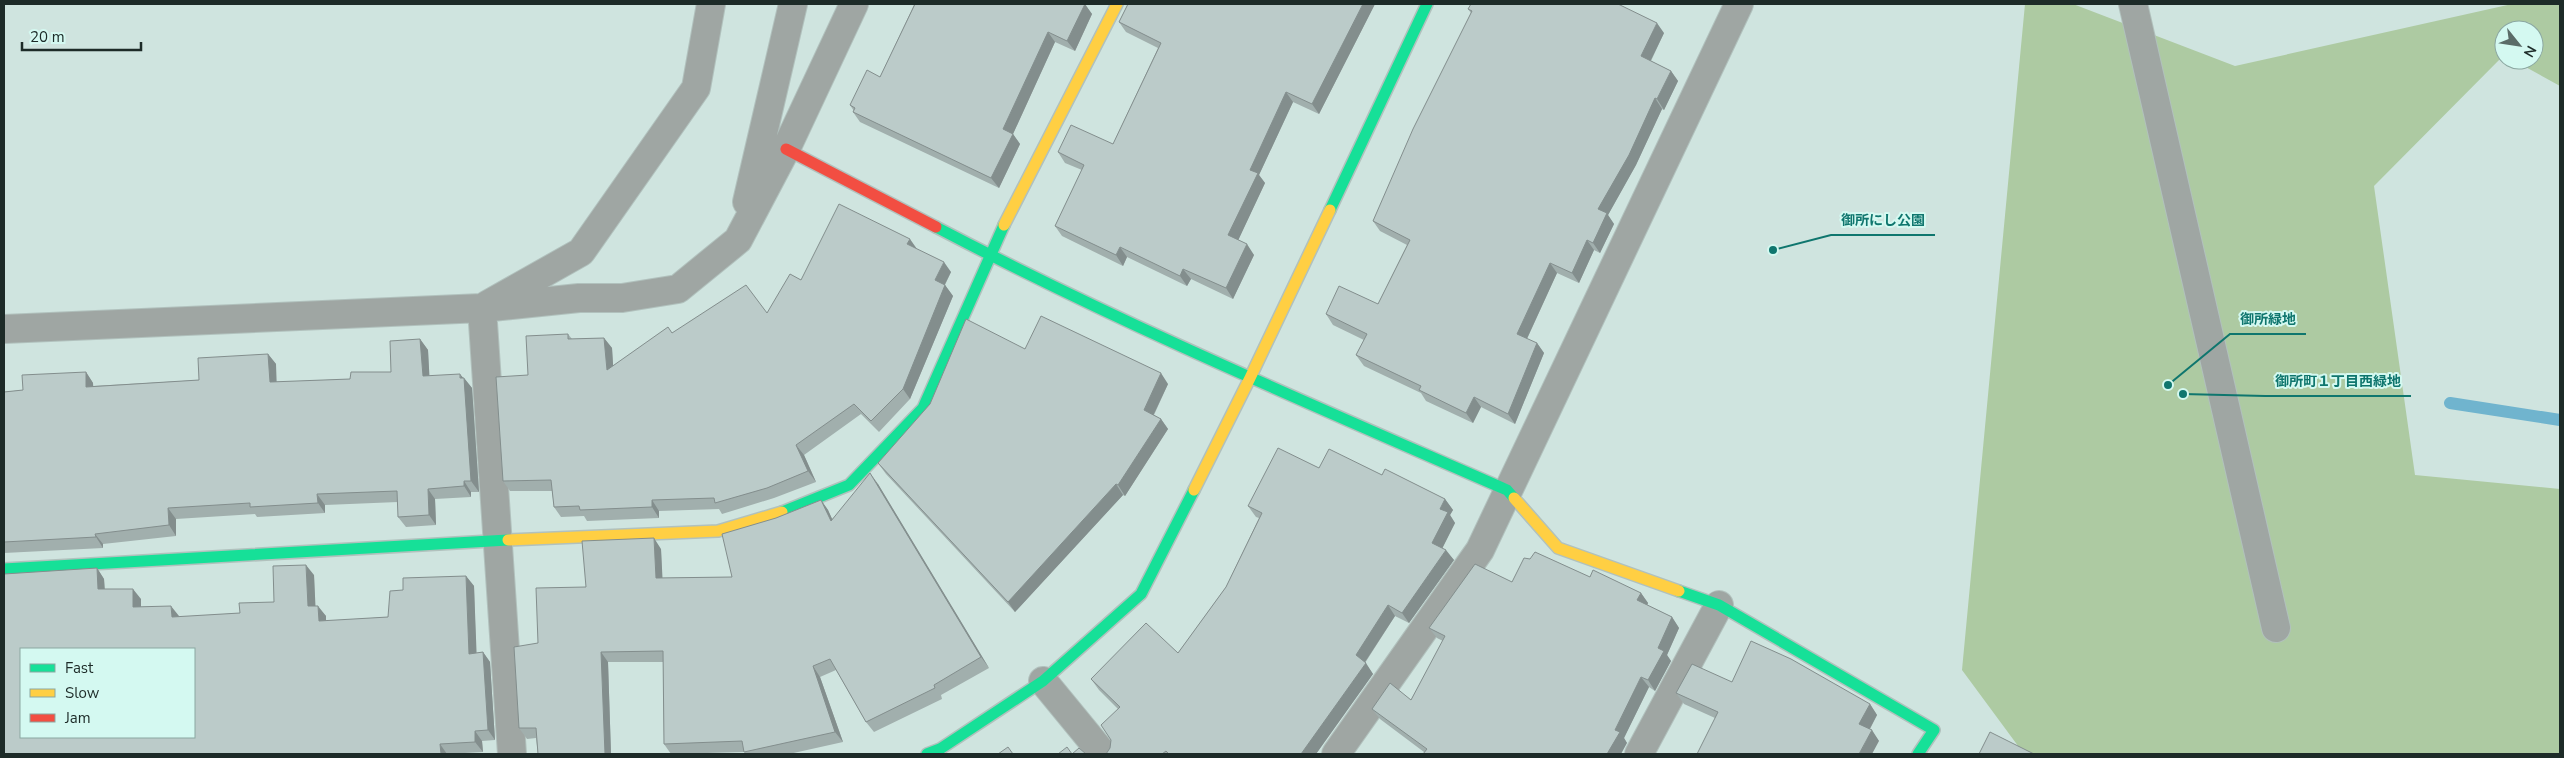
<svg xmlns="http://www.w3.org/2000/svg" width="2564" height="758" font-family="'Nunito Sans','Noto Sans JP',sans-serif">
<style>
.forest{fill:#adcaa2}
.lines{fill:none;stroke-linecap:round;stroke-linejoin:round}
.stream{stroke:#70b4ce;stroke-width:12}
.street-casing{stroke:#b1c1bd;stroke-width:30}
.fast-casing{stroke:#b1c1bd;stroke-width:14}
.slow-casing{stroke:#b1c1bd;stroke-width:14}
.jam-casing{stroke:#b1c1bd;stroke-width:14}
.street{stroke:#9fa6a3;stroke-width:28}
.fast{stroke:#16e098;stroke-width:11}
.slow{stroke:#ffcf43;stroke-width:11}
.jam{stroke:#f24e42;stroke-width:11}
.wall{fill:#a1afad}
.shaded-wall{fill:#838e8d}
.building{fill:#bbcbc9;stroke:#838e8d;fill-rule:evenodd}
.leader{fill:none;stroke:#0f766e;stroke-width:2}
.callout-dot{fill:#0f766e;stroke:#d4f9f1;stroke-width:2}
.callout-label{font-size:14px;text-anchor:middle;font-weight:bold;fill:#0f766e;stroke:#d4f9f1;stroke-width:4;stroke-linejoin:round;paint-order:stroke}
</style>
<rect width="100%" height="100%" fill="#cfe4df"/>
<path class="forest" d="M2025,4H2073L2235,66L2512,4H2560V86L2513,60H2534V30H2504V55L2374,186L2415,475L2560,489V754H2024L1962,670Z"/>
<g class="lines">
<path class="stream" d="M2450,403L2560,420"/>
<defs>
<path id="street" d="M2133,4L2276,628
M747,202L793,4
M487,305L581,252L696,88L711,4
M482,308L512,754
M4,329L482,308L579,298H622L678,289L738,240L786,149L854,4
M1043,681L1103,754
M1336,754L1480,550L1739,4
M1639,754L1719,605"/>
<path id="fast" d="M1330,210L1427,4
M936,227C1121,324 1315,406 1507,490L1514,498
M782,512L849,485L923,408L1004,225
M4,569L508,540
M1679,591L1719,605L1934,730L1918,754
M927,754L940,749L1043,681L1141,594L1194,490"/>
<path id="slow" d="M1004,225L1117,4
M1194,490L1250,378L1330,210
M1514,498L1558,548L1679,591
M508,540L718,531L782,512"/>
<path id="jam" d="M786,149L936,227"/>
</defs>
<use href="#street" class="street-casing"/>
<use href="#fast" class="fast-casing"/>
<use href="#slow" class="slow-casing"/>
<use href="#jam" class="jam-casing"/>
<use href="#street" class="street"/>
<use href="#fast" class="fast"/>
<use href="#slow" class="slow"/>
<use href="#jam" class="jam"/>
</g>
<path class="wall" d="M912,4H1084L1092,14L1075,51L1055,42L1013,134L1020,144L999,188L860,122L853,112L854,111L850,105L880,77L914,5Z
M1128,4H1375L1319,114L1293,102L1259,175L1265,183L1238,240L1254,255L1233,299L1191,279L1187,286L1127,257L1123,266L1062,236L1055,226L1082,170L1065,163L1058,152L1113,144L1158,48L1126,32L1119,22Z
M1468,9L1664,33L1651,61L1671,71L1678,81L1664,110L1662,109L1636,165L1608,215L1614,224L1600,253L1594,250L1579,283L1557,273L1527,339L1537,343L1544,353L1515,424L1481,407L1473,423L1426,401L1421,393L1364,366L1356,355L1364,340L1333,325L1326,314L1378,304L1407,245L1380,231L1373,221L1471,13Z
M917,249L951,272L945,285L953,296L910,399L879,432L861,414L804,455L816,482L774,498L722,514L719,509L659,511V518L587,521L584,516L561,517L554,507L552,491H510L503,481L528,375L568,334L572,339L604,338L612,348L613,366L672,333L767,313L801,280Z
M420,339L428,350L429,376L464,378L472,388L479,492H471V497L435,499L436,525L406,527L398,517V502L325,505V513L257,517L255,514L176,519V536L103,544V548L4,553V392L23,390L86,372L93,383V386L199,380L268,354L276,364V382L350,379L391,372Z
M1025,349L1168,384L1154,415L1161,419L1168,429L1125,496L1123,495L1015,612L886,474L878,463Z
M1319,468L1382,475L1445,499L1453,510L1450,515L1455,523L1442,548L1454,560L1409,623L1395,616L1365,663L1373,674L1316,754H1106L1110,748L1118,709L1099,690L1091,679L1178,653L1226,587L1259,518L1256,517L1248,506Z
M878,484L989,668L941,695L942,699L874,732L866,722L836,670L820,677L843,742L789,754H746L744,752L671,754L664,744L663,662H608L611,754H538L536,738L527,739L519,728L538,643L586,587L661,549L662,578L732,577L776,518L821,500L828,510L832,519Z
M97,568L104,579L105,589L141,599V607L179,617L240,613L274,602L314,575L315,606L326,616V621L388,617L403,590L466,576L474,586L476,653L483,652L490,662L495,740L482,741L483,752L447,754H4Z
M1590,577L1641,593L1648,603L1647,605L1672,617L1679,628L1667,655L1671,661L1655,691L1649,687L1624,738L1627,743L1424,752L1380,719L1372,709L1411,700L1443,641L1437,638L1429,628L1512,582Z
M1732,682L1870,704L1877,715L1870,729L1879,741L1715,718L1684,704L1676,693Z"/>
<path class="shaded-wall" d="M1085,4L1092,14L1075,51L1067,41Z
M1363,4H1375L1319,114L1312,104Z
M1657,23L1664,33L1648,66L1641,56Z
M1048,32L1055,42L1013,134L1020,144L999,188L991,178L1003,129Z
M1671,71L1678,81L1664,110L1657,99Z
M1286,92L1293,102L1259,175L1265,183L1236,245L1228,235L1250,170Z
M1655,98L1662,109L1636,165L1608,215L1614,224L1600,253L1593,243L1598,209Z
M910,239L917,249L907,244Z
M1587,240L1594,250L1579,283L1572,273Z
M1247,244L1254,255L1233,299L1226,288Z
M1120,247L1127,257L1123,266L1116,255Z
M944,262L951,272L942,290L935,280Z
M1550,263L1557,273L1524,345L1517,334Z
M1183,269L1191,279L1187,286L1180,276Z
M945,285L953,296L910,399L903,389Z
M604,338L612,348L614,380L607,370Z
M420,339L428,350L430,386L423,376Z
M1537,343L1544,353L1515,424L1508,414Z
M268,354L276,364L277,392L270,382Z
M86,372L93,383L94,397L86,387Z
M1161,373L1168,384L1151,420L1144,410Z
M460,374L465,380L464,378L472,388L479,492L471,481Z
M1474,397L1481,407L1473,423L1466,413Z
M1161,419L1168,429L1125,496L1118,485Z
M796,445L804,455L816,482L808,471Z
M870,473L878,484L989,668L981,657Z
M464,481L471,492V497L464,486Z
M1116,484L1123,495L1015,612L1008,602Z
M428,489L435,499L436,525L429,515Z
M317,494L325,505V513L318,503Z
M1445,499L1453,510L1450,515L1455,523L1440,553L1432,543L1440,509Z
M652,500L659,511V518L652,507Z
M821,500L828,510L838,532L831,521Z
M168,508L176,519V536L169,525Z
M95,534L103,544V548L96,537Z
M654,538L661,549L663,588L656,578Z
M1446,550L1454,560L1409,623L1402,613Z
M306,565L314,575L316,617L308,606Z
M97,568L104,579L105,600L98,589Z
M466,576L474,586L477,664L469,654Z
M133,589L141,599V618L133,607Z
M1641,593L1648,603L1645,611L1637,600Z
M1388,605L1395,616L1363,665L1356,655Z
M171,606L179,616V628L172,617Z
M318,606L326,616V632L319,621Z
M1672,617L1679,628L1667,655L1671,661L1655,691L1648,680L1658,648Z
M483,652L490,662L495,740L488,730Z
M601,652L608,662L611,754H605Z
M1366,663L1373,674L1316,754H1301Z
M813,666L820,677L843,742L835,732Z
M1641,677L1649,687L1624,738L1627,743L1621,754H1607L1615,730Z
M1870,704L1877,715L1867,734L1859,724Z
M1872,730L1879,741L1872,754H1859Z
M475,731L482,741L483,752L475,742Z
M440,744L447,754H441Z"/>
<path class="building" d="M915,4H1085L1067,41L1048,32L1003,129L1013,134L991,178L853,112L855,108L850,105L867,70L880,77Z
M1128,4H1363L1312,104L1286,92L1250,170L1258,173L1228,235L1247,244L1226,288L1183,269L1180,276L1120,247L1116,255L1055,226L1084,165L1058,152L1071,125L1113,144L1161,43L1119,22Z
M1471,4H1618L1657,23L1641,56L1671,71L1657,99L1655,98L1629,155L1598,209L1607,213L1593,243L1587,240L1572,273L1550,263L1517,334L1537,343L1508,414L1474,397L1466,413L1419,390L1421,386L1356,355L1367,334L1326,314L1339,286L1378,304L1410,240L1373,221L1413,129L1472,11L1468,9Z
M839,204L910,239L907,244L944,262L935,280L945,285L903,389L871,421L854,404L796,445L808,471L767,488L715,503L714,498L652,500V507L580,510L579,506L554,507L551,480L503,481L496,377L528,375L526,336L568,334V339L604,338L607,370L668,327L672,333L746,285L767,313L790,274L801,280Z
M1041,316L1161,373L1144,410L1161,419L1118,485L1116,484L1008,602L878,463L930,404L966,319L1025,349Z
M420,339L423,376L460,374V378H464L471,481H464V486L428,489L429,515L398,517L397,491L317,494L318,503L250,507V503L168,508L169,525L95,534L96,537L4,542V392L23,390L22,375L86,372V387L199,380L198,358L268,354L270,382L350,379L351,372H391L390,341Z
M1278,448L1319,468L1329,449L1382,475L1385,469L1445,499L1440,509L1448,512L1432,543L1446,550L1402,613L1388,605L1356,655L1366,663L1301,754H1169L1166,751L1162,754H1106L1110,748L1111,740L1101,725L1120,707L1091,679L1146,623L1178,653L1226,587L1262,513L1248,506Z
M870,473L981,657L934,685L935,688L866,722L830,659L813,666L835,732L744,752L742,741L664,744L663,651L601,652L605,754H538L536,728H519L514,647L538,643L536,588L586,587L582,541L654,538L656,578L732,577L722,534L776,518L821,500L831,521Z
M1535,552L1590,577L1593,570L1641,593L1637,600L1672,617L1658,648L1664,651L1648,680L1641,677L1615,730L1620,732L1607,754H1423L1427,749L1372,709L1390,683L1411,700L1445,636L1429,628L1475,564L1512,582L1524,558L1530,559Z
M306,565L308,606H318L319,621L388,617L390,591L403,590V578L466,576L469,654L483,652L488,730L475,731V742L440,744L441,754H4V574L97,568L98,589H133V607L171,606L172,617L240,613L239,603L274,602L273,566ZM21,649H194V737H21Z
M1751,641L1791,659L1870,704L1859,724L1872,730L1859,754H1697L1718,712L1676,693L1692,664L1732,682Z
M1990,732L2034,754H1979Z
M1008,747L1013,754H998Z
M1067,747L1072,754L1079,748L1086,754H1058Z"/>
<path class="leader" d="M1773 250L1831 235H1935M2168 385L2230 334H2306M2183 394L2265 396H2411"/>
<g class="callout-dot">
<circle cx="1773" cy="250" r="5"/>
<circle cx="2168" cy="385" r="5"/>
<circle cx="2183" cy="394" r="5"/>
</g>
<g class="callout-label">
<text x="1883" y="225">御所にし公園</text>
<text x="2268" y="324">御所緑地</text>
<text x="2338" y="386">御所町１丁目西緑地</text>
</g>
<rect width="2564" height="758" fill="none" stroke="#1d2b28" stroke-width="10"/>
<rect x="20" y="648" width="175" height="90" fill="#d4f9f1" stroke="#8ba7a1"/>
<rect x="30" y="664" width="25" height="8" fill="#16e098" stroke="#8ba7a1"/>
<text x="65" y="673" font-size="15" fill="#1d2b28">Fast</text>
<rect x="30" y="689" width="25" height="8" fill="#ffcf43" stroke="#8ba7a1"/>
<text x="65" y="698" font-size="15" fill="#1d2b28">Slow</text>
<rect x="30" y="714" width="25" height="8" fill="#f24e42" stroke="#8ba7a1"/>
<text x="65" y="723" font-size="15" fill="#1d2b28">Jam</text>
<g transform="translate(2519 45) rotate(120)"><circle r="24" fill="#d4f9f1" stroke="#8ba7a1"/>
<path d="M0-4L9 19L0 12L-9 19Z" fill="#5b6c68"/>
<text y="-8" font-size="14" font-weight="bold" text-anchor="middle" fill="#1d2b28">N</text>
</g>
<path d="M22 42v8h119v-8" fill="none" stroke="#1d2b28" stroke-width="2.5"/>
<text x="30" y="42" font-size="15" fill="#1d2b28" stroke="#d4f9f1" stroke-width="4" paint-order="stroke">20 m</text>
</svg>
